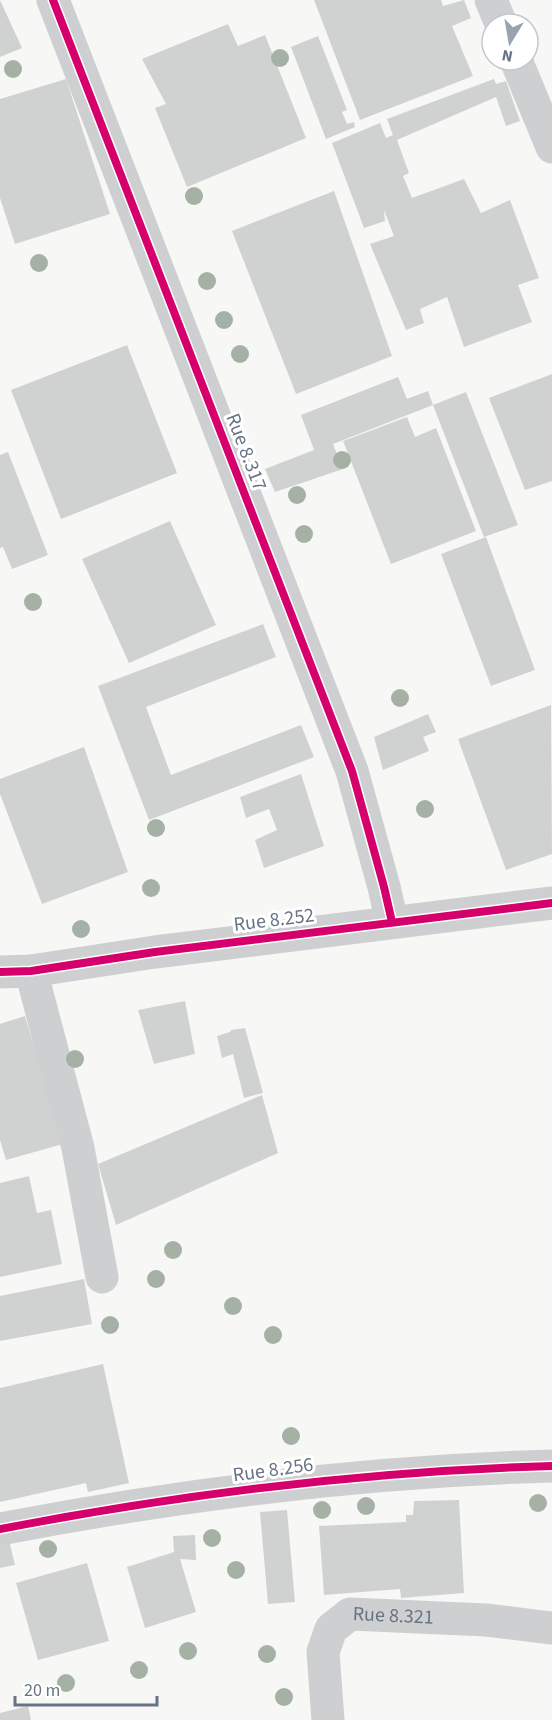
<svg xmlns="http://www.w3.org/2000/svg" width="552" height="1720" font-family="'Source Sans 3',sans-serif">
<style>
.building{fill:#d0d2d2}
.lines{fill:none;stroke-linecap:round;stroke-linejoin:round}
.minor{stroke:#cecfd1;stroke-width:33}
.cycleway-casing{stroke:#fff;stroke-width:11}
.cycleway{stroke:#d6006c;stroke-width:8}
.tree{fill:#a6b1a5}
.labels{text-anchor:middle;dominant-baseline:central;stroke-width:6;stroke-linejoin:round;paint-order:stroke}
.street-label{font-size:20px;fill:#677486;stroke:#fff}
</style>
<rect width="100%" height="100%" fill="#f7f7f6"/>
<path class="building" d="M0,0L22,48L0,57Z
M314,0H441L443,6L464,0L471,18L452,26L473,76L360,120Z
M228,24L238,46L265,35L306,138L187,187L155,108L166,104L142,59Z
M318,36L347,110L342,112L347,124L354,122L355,127L326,139L291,47Z
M66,79L110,214L15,244L0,198V99Z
M494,79L496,84L506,81L520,121L506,126L496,97L397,140L409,173L403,176L412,198L464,179L481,213L510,200L539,278L518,285L532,322L464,347L447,297L420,309L424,323L406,330L370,244L394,236L384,210L385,221L364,228L332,143L380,123L386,138L393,135L387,119Z
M334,191L392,356L296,394L232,231Z
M127,345L177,473L61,519L11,390Z
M552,374V481L525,490L489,398Z
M398,377L407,399L428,391L433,405L333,444L343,469L275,492L265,469L314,450L301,415Z
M466,392L518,525L484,537L433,405Z
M407,417L415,437L436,428L476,531L391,564L343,441Z
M8,452L48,555L12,569L3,547L0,548V455Z
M170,521L216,625L129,663L82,559Z
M486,537L535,670L491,686L441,554Z
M263,624L276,657L146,707L171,775L301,725L314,757L149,820L98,686Z
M551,705L552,854L506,870L458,739Z
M428,714L436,732L423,737L429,751L383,770L374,737Z
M84,747L128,872L42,904L0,794V779Z
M301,774L324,846L264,868L255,840L277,830L269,809L246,818L240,797Z
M185,1001L195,1054L154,1064L138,1010Z
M25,1016L63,1144L6,1160L0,1140V1024Z
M245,1028L263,1093L244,1098L233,1054L222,1058L217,1036L230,1032L231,1030Z
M262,1095L278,1153L116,1225L98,1164Z
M29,1176L37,1213L51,1210L62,1264L0,1277V1183Z
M84,1279L92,1324L0,1341V1296Z
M103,1364L129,1483L88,1492L86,1483L0,1502V1388Z
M459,1500L464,1593L401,1598L400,1589L324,1595L319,1526L406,1522V1515H413L414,1501Z
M287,1510L295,1602L268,1604L260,1512Z
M195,1535L196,1560L180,1559L196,1612L145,1628L127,1567L174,1552L173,1536Z
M9,1540L15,1565L0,1568V1543Z
M87,1563L109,1641L38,1660L16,1583Z
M28,1706L31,1720H0V1713Z"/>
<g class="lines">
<g class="minor">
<path d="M53,0L352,771L384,887L392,922"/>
<path d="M491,0L501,24"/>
<path d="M516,60L552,147"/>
<path d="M31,971L78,1148L102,1277"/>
<path d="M0,972L31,971L155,952L552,903"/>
<path d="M0,1529C182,1494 367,1471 552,1466"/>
<path id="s1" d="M328,1720L323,1652L331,1629L350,1614L486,1620L552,1628"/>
</g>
<defs>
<path id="cycleway" d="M53,0L352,771L384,887L392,922
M0,972L31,971L155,952L552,903
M0,1529C182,1494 367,1471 552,1466"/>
</defs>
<use href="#cycleway" class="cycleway-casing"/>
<use href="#cycleway" class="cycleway"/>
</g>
<g class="tree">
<circle cx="280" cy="58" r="9"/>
<circle cx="13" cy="69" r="9"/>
<circle cx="194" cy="196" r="9"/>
<circle cx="39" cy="263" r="9"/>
<circle cx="207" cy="281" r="9"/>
<circle cx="224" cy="320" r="9"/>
<circle cx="240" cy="354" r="9"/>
<circle cx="342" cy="460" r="9"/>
<circle cx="297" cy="495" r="9"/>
<circle cx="304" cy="534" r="9"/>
<circle cx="33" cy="602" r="9"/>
<circle cx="400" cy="698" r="9"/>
<circle cx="425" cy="809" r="9"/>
<circle cx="156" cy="828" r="9"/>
<circle cx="151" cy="888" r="9"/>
<circle cx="81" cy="929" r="9"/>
<circle cx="75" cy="1059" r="9"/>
<circle cx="173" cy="1250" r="9"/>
<circle cx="156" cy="1279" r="9"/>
<circle cx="233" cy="1306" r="9"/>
<circle cx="110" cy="1325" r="9"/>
<circle cx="273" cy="1335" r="9"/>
<circle cx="291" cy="1436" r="9"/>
<circle cx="538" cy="1503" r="9"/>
<circle cx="366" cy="1506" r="9"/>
<circle cx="322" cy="1510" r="9"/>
<circle cx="212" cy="1538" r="9"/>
<circle cx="48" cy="1549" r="9"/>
<circle cx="236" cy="1570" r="9"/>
<circle cx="188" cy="1651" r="9"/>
<circle cx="267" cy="1654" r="9"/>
<circle cx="139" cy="1670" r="9"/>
<circle cx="66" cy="1683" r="9"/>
<circle cx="284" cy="1697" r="9"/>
</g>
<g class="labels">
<g class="street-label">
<text transform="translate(246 452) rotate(69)">Rue 8.317</text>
<text transform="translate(274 920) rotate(-7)">Rue 8.252</text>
<text transform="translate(273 1470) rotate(-8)">Rue 8.256</text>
<text stroke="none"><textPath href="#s1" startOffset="160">Rue 8.321</textPath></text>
</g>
</g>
<g transform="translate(510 42) rotate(191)"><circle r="28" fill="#ffffff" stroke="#c2c7cf" stroke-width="1.5"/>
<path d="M0-4.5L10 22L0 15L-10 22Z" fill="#99a2ad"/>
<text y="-9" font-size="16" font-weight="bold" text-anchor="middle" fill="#677486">N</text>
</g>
<path d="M15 1696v9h142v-9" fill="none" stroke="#677486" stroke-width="3"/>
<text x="24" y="1696" font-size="18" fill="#677486" stroke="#ffffff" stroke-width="4.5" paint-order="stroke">20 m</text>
</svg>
